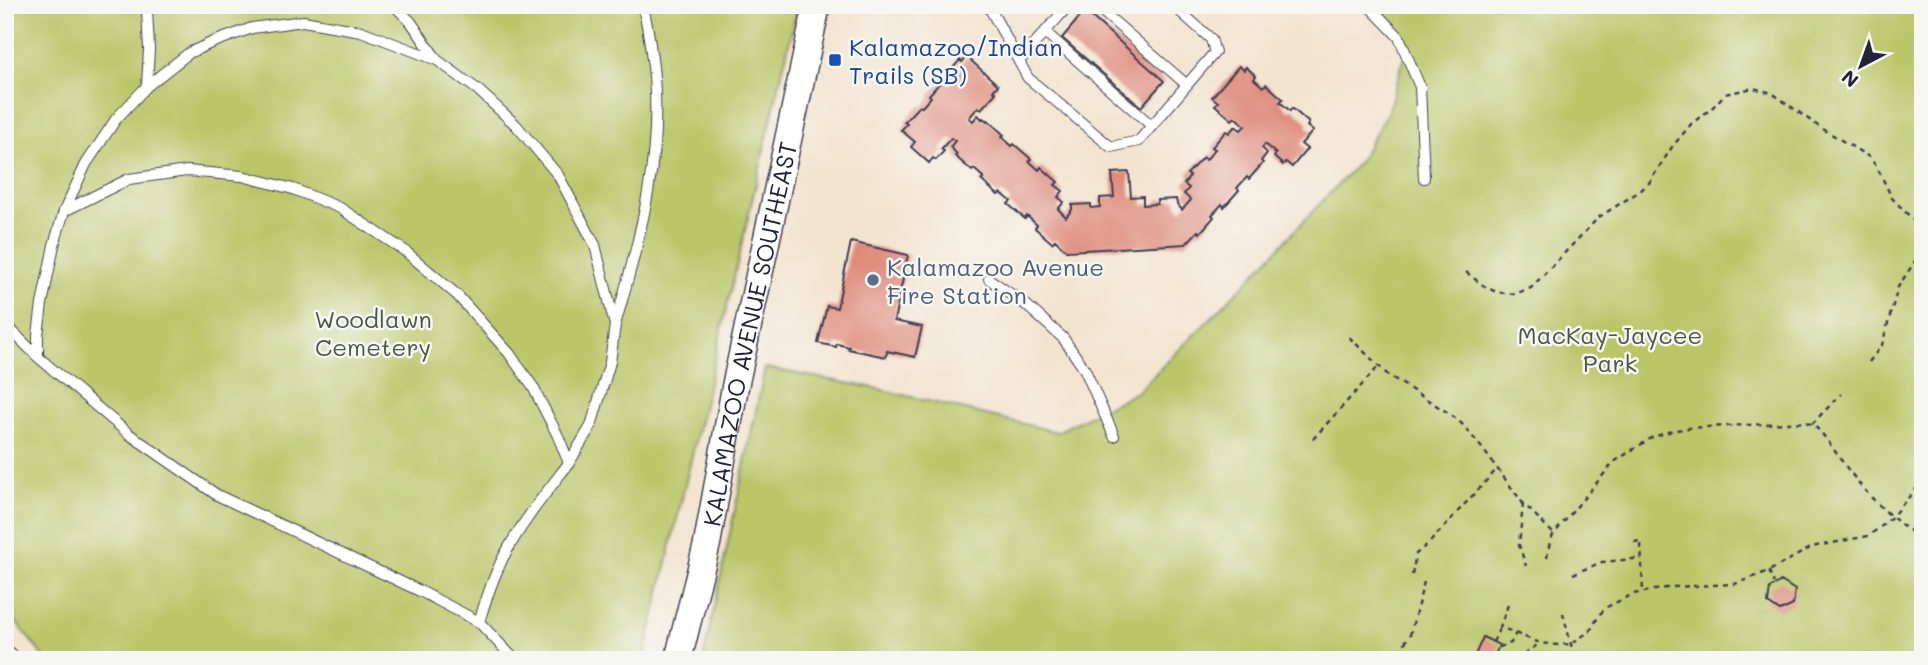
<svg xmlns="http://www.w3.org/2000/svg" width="1928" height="665" font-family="Mali,sans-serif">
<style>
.green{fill:#b9c769;stroke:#6e7452;stroke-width:2}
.building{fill:#df8b7b}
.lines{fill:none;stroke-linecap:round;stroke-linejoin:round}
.lane-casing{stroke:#413f51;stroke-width:12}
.secondary-casing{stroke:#413f51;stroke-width:29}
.path{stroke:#413f51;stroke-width:2.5;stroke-dasharray:5 5;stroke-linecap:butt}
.lane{stroke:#fff;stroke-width:10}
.secondary{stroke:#fff;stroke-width:26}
.transit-dot{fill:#1a4fb4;stroke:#f6f6f2;stroke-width:2.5}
.service-dot{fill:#5c6f8a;stroke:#f6f6f2;stroke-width:2.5}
.labels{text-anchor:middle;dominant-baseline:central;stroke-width:5;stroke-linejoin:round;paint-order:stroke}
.transit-label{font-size:24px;fill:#164399;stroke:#f6f6f2;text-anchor:start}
.service-label{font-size:24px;fill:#4e5e75;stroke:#f6f6f2;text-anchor:start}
.park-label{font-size:24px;fill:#4f5449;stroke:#f6f6f2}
.street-label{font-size:24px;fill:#22223b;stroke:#f6f6f2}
</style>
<rect width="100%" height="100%" fill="#f6f6f2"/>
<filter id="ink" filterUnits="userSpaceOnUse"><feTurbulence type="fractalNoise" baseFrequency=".0143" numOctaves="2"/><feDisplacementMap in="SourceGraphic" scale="14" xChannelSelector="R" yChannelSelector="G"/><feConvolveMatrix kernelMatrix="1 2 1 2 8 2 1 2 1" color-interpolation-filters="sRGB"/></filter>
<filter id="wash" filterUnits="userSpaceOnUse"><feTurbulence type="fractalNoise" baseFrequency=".00686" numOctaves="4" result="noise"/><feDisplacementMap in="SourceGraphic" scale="28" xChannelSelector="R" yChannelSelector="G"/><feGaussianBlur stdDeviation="1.57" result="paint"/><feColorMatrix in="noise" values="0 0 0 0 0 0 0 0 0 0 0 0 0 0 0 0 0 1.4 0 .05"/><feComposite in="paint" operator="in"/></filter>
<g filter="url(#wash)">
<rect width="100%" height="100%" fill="#f3e4cf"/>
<path class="green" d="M5,5H798L645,655L657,660H46L5,608Z
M1367,5H1923V660H703L765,368L874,388L1057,432L1137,392L1243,286L1359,162L1388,111L1409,42Z"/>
<g id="blocks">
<path class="building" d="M1085,11L1164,81L1141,107L1062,38Z
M967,57L998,85L993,91L996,93L981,109L978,107L969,118L973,121L978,115L982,119L983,118L987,121L988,120L1004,135L1002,137L1012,146L1014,144L1031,159L1029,161L1039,170L1041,167L1058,182L1055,185L1063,191L1058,197L1064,202L1058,209L1066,217L1072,210V205L1091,204V208L1100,207V198L1114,197L1112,173L1129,172L1131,197L1143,196V205L1157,204V200L1176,199L1177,204L1182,210L1191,200L1184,194L1189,188L1184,184L1190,176L1187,174L1203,157L1206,160L1215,149L1212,147L1226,131L1229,133L1235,126L1241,130L1245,126L1235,117L1232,120L1215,105L1218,102L1212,97L1239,66L1244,70L1246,67L1256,76L1254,79L1263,87L1266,84L1283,99L1280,102L1290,111L1292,108L1309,123L1307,126L1313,131L1301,144L1307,149L1292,167L1286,162L1283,165L1274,157L1276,154L1265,144L1262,148L1267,153L1261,161L1263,163L1249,179L1247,177L1237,188L1239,190L1224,207L1222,204L1212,215L1214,217L1200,233L1198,231L1186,244L1067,251L1055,240L1052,243L1035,228L1037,225L1027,216L1025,219L1008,204L1011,201L1001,193L998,195L981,180L984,178L974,169L972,171L955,156L957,154L950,147L955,141L951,138L941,149L944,151L936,160L933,158L929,163L911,147L915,142L901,130L907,124L904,122L919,106L922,107L931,97L929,95L943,79L945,81L954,71L952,69L960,60L962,62Z
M851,242L908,255L894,321L922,327L915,357L887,351L886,357L848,349L849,347L837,344L836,347L818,343L827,306L837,308Z
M1781,581L1795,590L1793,605L1780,611L1768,603L1770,588Z
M1483,637L1499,645L1493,660H1486L1475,655Z"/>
</g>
</g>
<g filter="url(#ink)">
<use href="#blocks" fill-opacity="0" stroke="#413f51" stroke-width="2"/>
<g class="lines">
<defs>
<path id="lane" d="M144,5L147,10L149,49L147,86
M394,5L411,22L437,60
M988,5L1028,78L1111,147L1139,141L1215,52L1211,39L1173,5
M1095,5L1187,85
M1368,5L1399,37L1420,87L1424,178
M1045,32L1152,126
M1019,61L1069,5
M64,211L129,179L187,171L242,176L293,189L340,208L405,251L457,295L509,353L533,387L558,436L569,463C546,493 522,522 504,556C493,577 486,599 479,622
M989,279L1025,304L1063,338L1085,370L1114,436
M5,324L38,357
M615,325C641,234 666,147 651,52C649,36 647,20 642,5
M515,660L479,622L422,592L217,495L129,434L38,357V335L42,304L54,245L64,211L86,164L116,119L147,86L189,53L211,43L252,28L303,21L361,31L437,60L478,90L516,125L558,175L595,245L615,325L610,362L591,426L569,463"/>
<g id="secondary">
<path d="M5,659L6,660"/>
<path id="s1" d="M678,660L707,544L735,387L817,5"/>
</g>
</defs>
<use href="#lane" class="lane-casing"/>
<use href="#secondary" class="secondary-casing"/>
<path class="path" d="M1466,272L1484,286L1496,292L1514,294L1531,288L1599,217L1640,191L1649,183L1672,147L1692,123L1711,109L1725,94L1753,88L1772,93L1818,126L1869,157L1877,167L1892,198L1916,223L1923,235
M1349,337L1388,375L1450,414L1462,424L1482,448L1522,502L1554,534
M1869,362L1882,345L1898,287L1923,249
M1812,424L1841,394
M1313,439L1379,366
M1523,504L1519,545L1526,566
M1634,542L1641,541L1643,592
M1547,558L1550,541L1553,535L1614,462L1651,438L1671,431L1688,428L1805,422C1818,425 1824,437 1832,447C1860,487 1881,513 1923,539
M1769,571L1774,583
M1573,574L1602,562L1642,558
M1412,575L1416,554L1430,542L1497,469
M1508,605L1500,627L1540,643L1558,645L1571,644L1590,631L1600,614L1607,607L1633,594L1672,587L1735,584L1769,571L1812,547L1868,536L1886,523L1923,481
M1563,613L1575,660
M1493,642L1500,627
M1499,647L1511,643L1516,633
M1393,660L1410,635L1425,578
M1516,660L1540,643
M1906,660L1923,652"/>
<use href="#lane" class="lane"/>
<use href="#secondary" class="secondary"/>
</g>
</g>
<rect class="transit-dot" x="828" y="53" width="14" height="14" rx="3.5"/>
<circle class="service-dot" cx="873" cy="280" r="7"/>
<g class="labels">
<g class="transit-label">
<text x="849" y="46">Kalamazoo/Indian<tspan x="849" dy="28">Trails (SB)</tspan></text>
</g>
<g class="service-label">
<text x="887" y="266">Kalamazoo Avenue<tspan x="887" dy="28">Fire Station</tspan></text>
</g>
<g class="park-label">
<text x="373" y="318">Woodlawn<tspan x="373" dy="28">Cemetery</tspan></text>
<text x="1610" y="334">MacKay-Jaycee<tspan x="1610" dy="28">Park</tspan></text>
</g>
<g class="street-label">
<text stroke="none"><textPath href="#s1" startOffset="334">KALAMAZOO AVENUE SOUTHEAST</textPath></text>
</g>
</g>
<rect width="1928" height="665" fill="none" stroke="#f6f6f2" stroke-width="28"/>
<g transform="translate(1861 66) rotate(221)" stroke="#f6f6f2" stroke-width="5" paint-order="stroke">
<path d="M0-5L12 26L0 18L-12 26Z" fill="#22223b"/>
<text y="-10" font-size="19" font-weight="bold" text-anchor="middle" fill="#22223b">N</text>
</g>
</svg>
